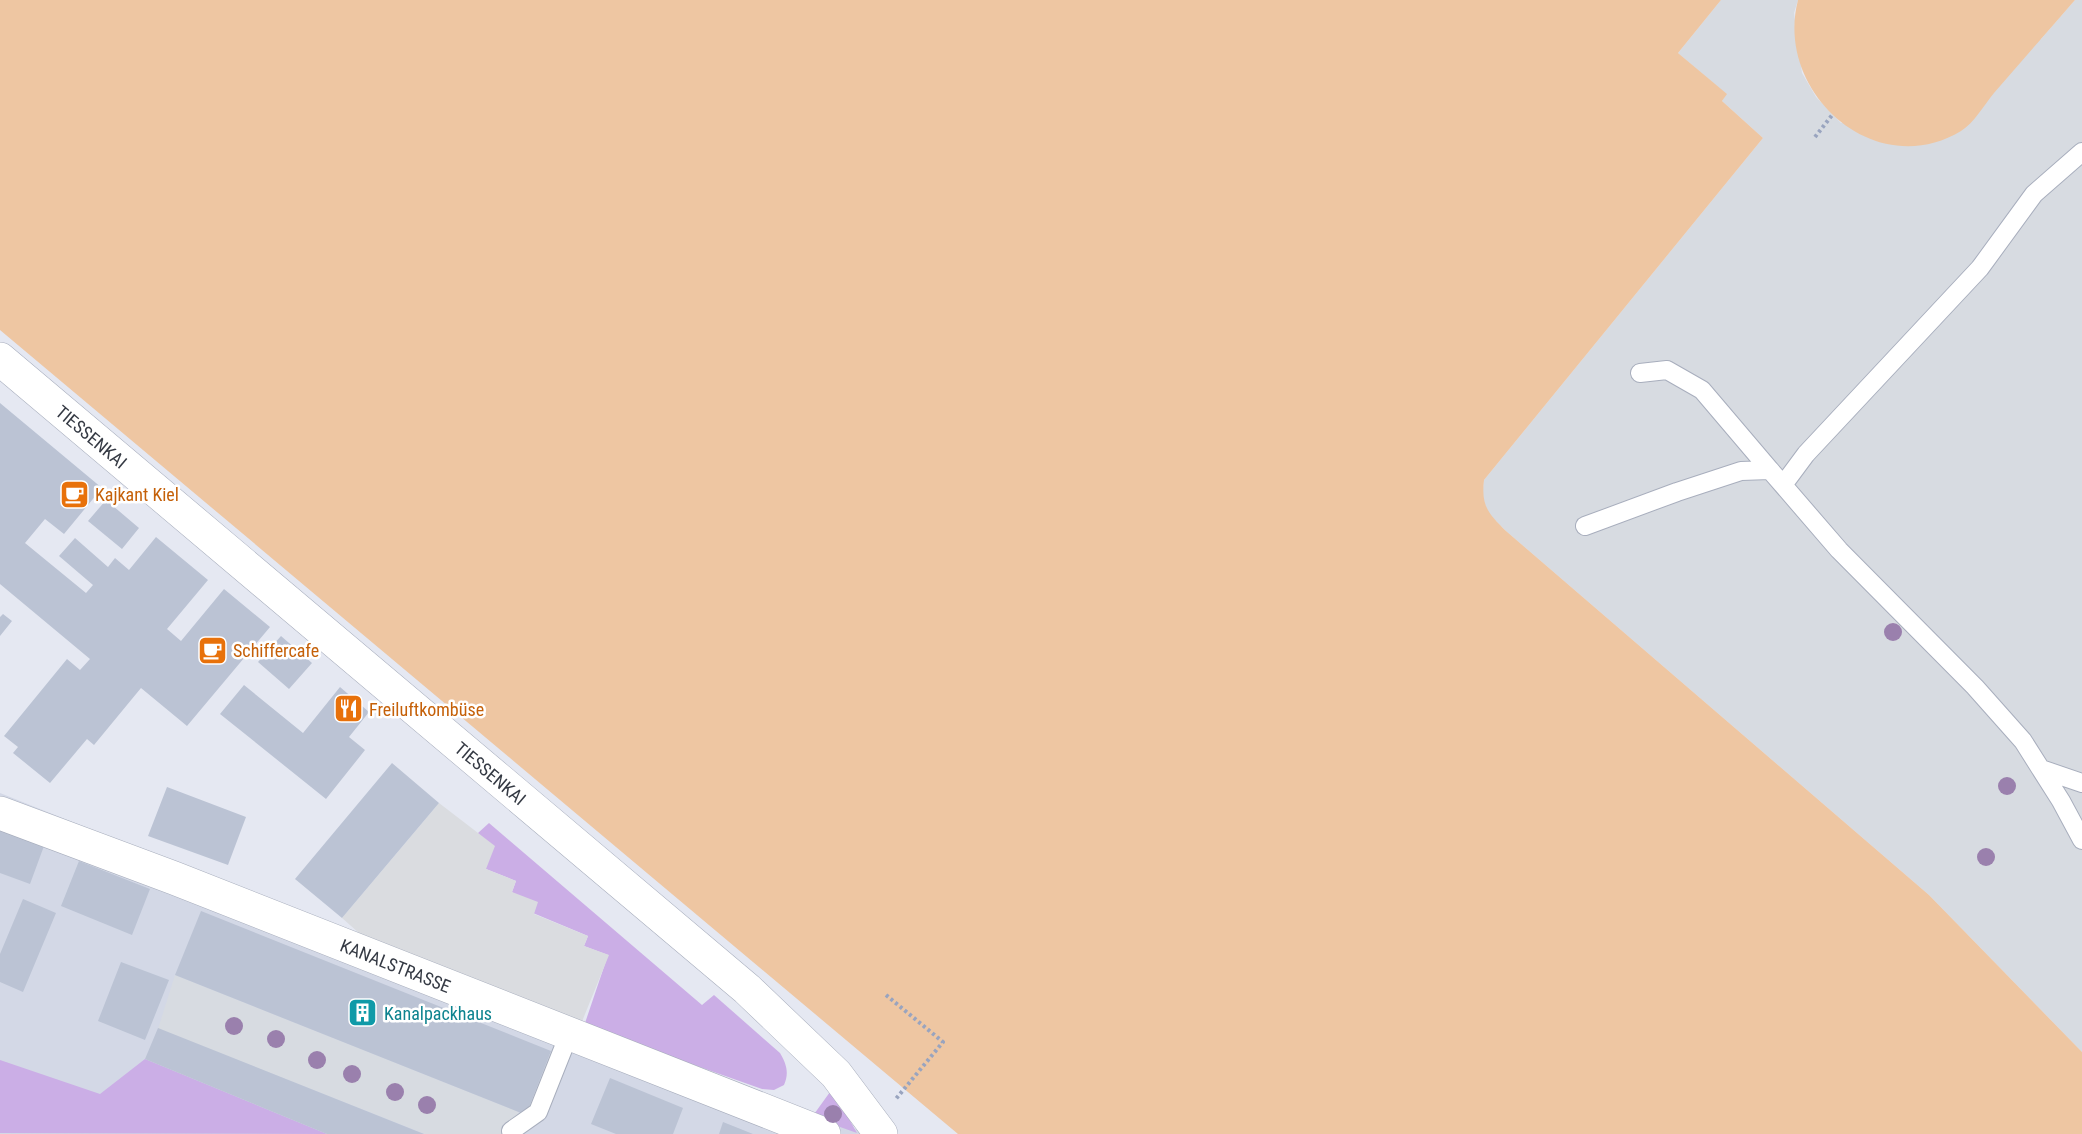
<svg xmlns="http://www.w3.org/2000/svg" width="2082" height="1134" font-family="'Roboto Condensed',sans-serif">
<style>
.residential{fill:#d3d8e6}
.industrial{fill:#d7dbe1}
.green{fill:#cbaee6}
.parking{fill:#dadce0}
.water{fill:#eec6a2}
.building{fill:#bbc3d4}
.lines{fill:none;stroke-linecap:round;stroke-linejoin:round}
.service-casing{stroke:#a8aebd;stroke-width:20}
.minor-casing{stroke:#a8aebd;stroke-width:34}
.path{stroke:#99a4bf;stroke-width:4;stroke-dasharray:3 3;stroke-linecap:butt}
.service{stroke:#fff;stroke-width:18}
.minor{stroke:#fff;stroke-width:33}
.tree{fill:#9a80ad}
.labels{text-anchor:middle;dominant-baseline:central;stroke-width:5;stroke-linejoin:round;paint-order:stroke}
.street-label{font-size:18px;fill:#353a44;stroke:#fff}
.food-label{font-size:18px;fill:#c56008;stroke:#fff;text-anchor:start}
.culture-label{font-size:18px;fill:#0d838f;stroke:#fff;text-anchor:start}
</style>
<rect width="100%" height="100%" fill="#e5e8f2"/>
<path class="residential" d="M0,793L584,1026L868,1134H0Z"/>
<path class="industrial" d="M1721,0H1798L1794,13L1802,73L1816,97L1841,123L2041,39L2075,0H2082V1052L1929,895L1506,531L1489,514L1482,498L1484,480L1763,138L1722,101L1726,94L1678,53Z
M175,975L519,1112L510,1134H425L158,1029Z"/>
<path class="green" d="M489,823L702,1005L714,995L780,1053C787,1065 789,1073 784,1085L774,1090L762,1089L584,1026L608,955L584,946L588,936L533,913L512,892L516,881L486,869L478,833Z
M145,1059L327,1134L0,1133V1060L100,1094Z
M830,1092L844,1110L857,1133L812,1117Z"/>
<path class="parking" d="M439,803L495,846L486,869L516,881L512,892L538,902L534,914L588,936L584,946L609,955L581,1024L359,933L342,918Z"/>
<path class="water" d="M0,0H1721L1678,53L1727,94L1722,101L1763,138L1484,480C1481,506 1488,513 1506,531L1929,895L2082,1052V1134H958L0,330Z
M1798,0H2075C2048,31 2021,62 1994,93C1984,105 1974,123 1961,131C1875,183 1774,92 1798,0Z"/>
<path class="building" d="M0,403L102,488L64,534L45,519L25,543L86,593L93,585L59,556L75,538L108,567L115,558L129,570L156,537L208,580L167,629L181,641L224,589L270,627L187,726L141,688L94,745L87,739L50,783L13,753L18,747L4,736L67,659L80,670L90,659L0,584Z
M106,500L139,528L122,549L88,521Z
M3,614L12,621L0,636V617Z
M281,636L312,663L289,689L258,662Z
M244,685L303,733L340,687L369,712L349,737L365,750L326,799L220,714Z
M392,763L439,803L342,918L295,879Z
M167,787L246,817L228,865L148,836Z
M0,830L44,846L30,884L0,873Z
M79,861L150,889L132,935L61,906Z
M23,899L56,913L23,992L0,982V954Z
M201,911L551,1051L526,1115L175,975Z
M121,962L169,980L145,1040L98,1021Z
M158,1028L424,1134H327L145,1059Z
M610,1078L683,1108L673,1134H616L591,1124Z
M723,1122L753,1134H719Z"/>
<g class="lines">
<defs>
<path id="service" d="M1640,373L1667,370L1702,390L1770,470
M1783,485L1806,454L1980,268L2034,194L2082,152
M1585,526L1677,492L1741,471L1770,470L1839,550L1975,687L2023,741L2061,801L2082,840
M2041,769L2082,783
M511,1131L538,1112L569,1034"/>
<g id="minor">
<path id="s1" d="M0,359L747,989L836,1074L881,1134"/>
<path id="s2" d="M0,813L174,878L824,1134"/>
</g>
</defs>
<use href="#service" class="service-casing"/>
<use href="#minor" class="minor-casing"/>
<path class="path" d="M1815,137L1833,114
M886,995L943,1042L895,1100"/>
<use href="#service" class="service"/>
<use href="#minor" class="minor"/>
</g>
<g class="tree">
<circle cx="1893" cy="632" r="9"/>
<circle cx="2007" cy="786" r="9"/>
<circle cx="1986" cy="857" r="9"/>
<circle cx="234" cy="1026" r="9"/>
<circle cx="276" cy="1039" r="9"/>
<circle cx="317" cy="1060" r="9"/>
<circle cx="352" cy="1074" r="9"/>
<circle cx="395" cy="1092" r="9"/>
<circle cx="427" cy="1105" r="9"/>
<circle cx="833" cy="1114" r="9"/>
</g>
<defs>
<symbol id="cafe-square" viewBox="-11 -11 22 22"><rect x="-9" y="-9" width="18" height="18" rx="4" fill="#e8710a" stroke="#fff"/><path d="M-5.5-4.5H6V0H3Q3 3.5 0 3.5H-2.5Q-5.5 3.5-5.5 0ZM3-3.2v2h1.7v-2ZM-6 4.5H4V6H-6Z" fill="#fff"/></symbol>
<symbol id="restaurant-square" viewBox="-11 -11 22 22"><rect x="-9" y="-9" width="18" height="18" rx="4" fill="#e8710a" stroke="#fff"/><path d="M-5-6h1v4h1v-4h1v4h1v-4h1v5L-1.5 .5V6h-2V.5L-5-1ZM5-6V6H3V1.5H1.5Q1.5-4 5-6Z" fill="#fff"/></symbol>
<symbol id="building-square" viewBox="-11 -11 22 22"><rect x="-9" y="-9" width="18" height="18" rx="4" fill="#0f9aa8" stroke="#fff"/><path d="M-4-6H4V6H1V3H-1V6H-4ZM-2.5-4.3h1.7v1.8h-1.7ZM.8-4.3h1.7v1.8H.8ZM-2.5-1h1.7V.8h-1.7ZM.8-1h1.7V.8H.8Z" fill="#fff"/></symbol>
</defs>
<g fill-rule="evenodd">
<use href="#cafe-square" x="58" y="478" width="33" height="33"/>
<use href="#cafe-square" x="196" y="634" width="33" height="33"/>
<use href="#restaurant-square" x="332" y="692" width="33" height="33"/>
<use href="#building-square" x="346" y="996" width="33" height="33"/>
</g>
<g class="labels">
<g class="street-label">
<text stroke="none"><textPath href="#s1" startOffset="120">TIESSENKAI</textPath></text>
<text stroke="none"><textPath href="#s1" startOffset="642">TIESSENKAI</textPath></text>
<text stroke="none"><textPath href="#s2" startOffset="424">KANALSTRASSE</textPath></text>
</g>
<g class="food-label">
<text x="95" y="494">Kajkant Kiel</text>
<text x="233" y="650">Schiffercafe</text>
<text x="369" y="709">Freiluftkombüse</text>
</g>
<g class="culture-label">
<text x="384" y="1013">Kanalpackhaus</text>
</g>
</g>
</svg>
